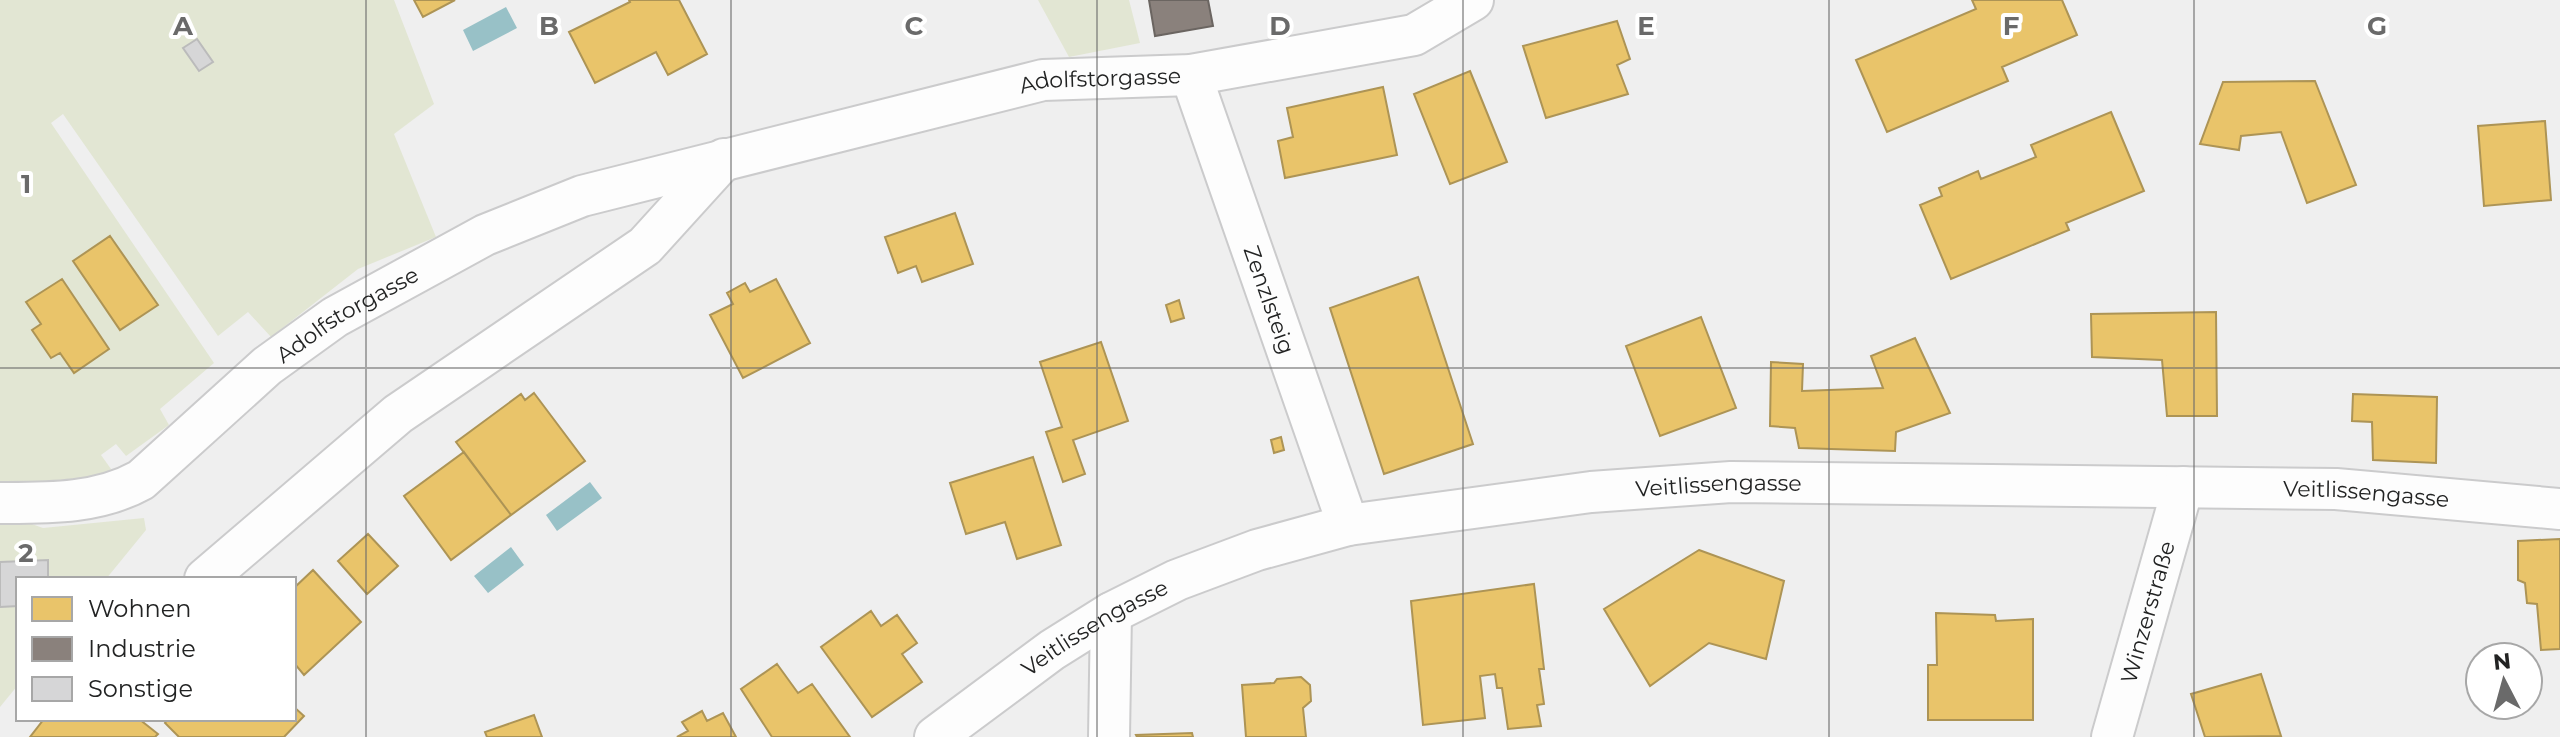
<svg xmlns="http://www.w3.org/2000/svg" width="2560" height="737" font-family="Montserrat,sans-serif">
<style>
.green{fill:#e2e6d3}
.water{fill:#98c1c7}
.homes{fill:#e9c46a;stroke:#ad9455;stroke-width:2}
.industry{fill:#8a817c;stroke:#6b6561;stroke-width:2}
.building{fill:#d6d6d7;stroke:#bbb;stroke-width:2}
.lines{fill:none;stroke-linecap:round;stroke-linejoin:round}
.minor-casing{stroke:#cbcbcc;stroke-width:44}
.minor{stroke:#fdfdfd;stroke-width:40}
.grid{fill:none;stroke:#6a6a6a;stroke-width:2;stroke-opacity:0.55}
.labels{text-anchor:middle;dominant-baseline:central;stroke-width:8;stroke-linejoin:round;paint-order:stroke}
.street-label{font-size:22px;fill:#222323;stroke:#fff}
.grid-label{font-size:26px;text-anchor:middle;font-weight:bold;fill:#6a6a6a;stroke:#fff;stroke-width:8;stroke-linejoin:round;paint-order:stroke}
</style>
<rect width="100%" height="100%" fill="#efefef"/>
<path class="green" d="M0,0H394L434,104L394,134L436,237L358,269L271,337L248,312L218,336L63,114L51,123L214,363L160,409L169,425L126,456L116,444L101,455L111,469L100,477L0,485Z
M1038,0H1129L1140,43L1069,57Z
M15,518L43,528L144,518L146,530L106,579H18V685L0,707V519Z"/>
<path class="water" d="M506,7L517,28L473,51L463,30Z
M590,482L602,498L557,531L546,515Z
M511,547L524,565L488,593L474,576Z"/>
<path class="homes" d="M414,0H455L423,17Z
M629,0H679L707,54L668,75L656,52L595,83L569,32L630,2Z
M1972,0H2062L2077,35L2002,67L2008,81L1887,132L1856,60L1976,9Z
M1617,21L1630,59L1617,65L1628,94L1546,118L1523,46Z
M1470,71L1507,162L1450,184L1414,94Z
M2315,81L2356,185L2307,203L2281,132L2241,136L2239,150L2200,144L2223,82Z
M1383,87L1397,155L1285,178L1278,141L1293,137L1287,108Z
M2111,112L2144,191L2066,223L2069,230L1951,279L1920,205L1942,196L1939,188L1978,171L1981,179L2036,157L2031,145Z
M2545,121L2551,200L2484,206L2478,126Z
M955,213L973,264L922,282L916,266L898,273L885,237Z
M110,236L158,305L120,330L73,261Z
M1418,277L1473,444L1384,474L1330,308Z
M62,279L109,349L74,373L60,353L51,358L32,330L41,324L26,302Z
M776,279L810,343L743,378L710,315L733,304L727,293L745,283L750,292Z
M1179,300L1184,318L1171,322L1166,305Z
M2216,312L2217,416H2167L2162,360L2092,357L2091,314Z
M1701,317L1736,408L1660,436L1626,346Z
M1915,338L1950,413L1896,432L1895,451L1799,448L1795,428L1770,426L1771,362L1803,364L1802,391L1883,388L1871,356Z
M1101,342L1128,421L1073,440L1085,474L1063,482L1046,432L1062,427L1040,362Z
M534,393L585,461L511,515L456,442L521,394L525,400Z
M2353,394L2437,397L2436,463L2373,460L2372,422L2352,421Z
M1281,437L1284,450L1274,453L1271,440Z
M464,452L511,515L451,560L404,496Z
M1033,457L1061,545L1017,559L1005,522L966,534L950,483Z
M368,534L398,566L367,594L338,561Z
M2560,539V649L2541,650L2537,604L2527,603L2525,583L2518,580V541Z
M1699,550L1784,581L1766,659L1709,643L1650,686L1604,609Z
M313,570L361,622L304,675L294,663V588Z
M1534,584L1544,669H1539L1544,704L1537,705L1541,726L1508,729L1502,688H1497L1495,674L1480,676L1485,718L1423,725L1411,601Z
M871,611L881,626L897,615L917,643L902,654L922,682L872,717L821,647Z
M1936,613L1995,615L1996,621L2033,619V720H1928V665H1937Z
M777,664L798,693L812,684L850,737H772L741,689Z
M2261,674L2281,736L2205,737L2191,694Z
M1301,677L1310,685L1311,701L1303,708L1306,737H1246L1242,685L1274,683L1277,679Z
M294,707L304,716L284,737H179L165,723L168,719H294Z
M702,711L707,721L723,713L736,737H677L688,731L682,722Z
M534,715L542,737H487L485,732Z
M44,719H139L158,734L155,737H30Z
M1192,733L1193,737H1137L1136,735Z"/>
<path class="industry" d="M1149,0H1208L1213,26L1155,36Z"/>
<path class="building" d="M197,39L213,62L199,71L183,48Z
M48,560V579H18V606L0,607V562Z"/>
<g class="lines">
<defs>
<g id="minor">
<path id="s1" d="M1191,75L1348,525"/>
<path id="s2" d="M0,503C48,503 98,504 141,480L267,366L335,317L485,235L582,196L1043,80L1191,75L1414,35L1473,0"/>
<path d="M205,579L398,414L645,246L724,159"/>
<path id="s3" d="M935,737L1052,650L1111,613L1177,580L1257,550L1348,525L1591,492L1731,482L2336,489L2560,509"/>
<path d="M1109,737L1111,613"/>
<path id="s4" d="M2112,737L2183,487"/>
</g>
</defs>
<use href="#minor" class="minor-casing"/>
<use href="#minor" class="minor"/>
</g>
<path class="grid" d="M366,0V737M731,0V737M1097,0V737M1463,0V737M1829,0V737M2194,0V737M0,368H2560"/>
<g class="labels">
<g class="street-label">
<text stroke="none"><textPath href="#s2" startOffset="1206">Adolfstorgasse</textPath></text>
<text stroke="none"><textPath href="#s1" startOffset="238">Zenzlsteig</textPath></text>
<text stroke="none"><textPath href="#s2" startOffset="410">Adolfstorgasse</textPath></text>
<text stroke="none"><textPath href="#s3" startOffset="842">Veitlissengasse</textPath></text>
<text stroke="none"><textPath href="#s3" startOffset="1490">Veitlissengasse</textPath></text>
<text stroke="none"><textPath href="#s4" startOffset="130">Winzerstraße</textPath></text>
<text stroke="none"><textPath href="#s3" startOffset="194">Veitlissengasse</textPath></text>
</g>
</g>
<g class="grid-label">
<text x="183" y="35">A</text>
<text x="549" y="35">B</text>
<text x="914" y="35">C</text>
<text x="1280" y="35">D</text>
<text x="1646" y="35">E</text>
<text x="2011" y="35">F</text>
<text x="2377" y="35">G</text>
<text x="26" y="193">1</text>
<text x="26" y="562">2</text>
</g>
<rect x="16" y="577" width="280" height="144" fill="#ffffff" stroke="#a7a7a7" stroke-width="2"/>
<rect x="32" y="597" width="40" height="24" fill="#e9c46a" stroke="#a7a7a7" stroke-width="2"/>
<text x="88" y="617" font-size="24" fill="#222323">Wohnen</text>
<rect x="32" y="637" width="40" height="24" fill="#8a817c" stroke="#a7a7a7" stroke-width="2"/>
<text x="88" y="657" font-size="24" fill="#222323">Industrie</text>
<rect x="32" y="677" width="40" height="24" fill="#d6d6d7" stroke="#a7a7a7" stroke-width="2"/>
<text x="88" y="697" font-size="24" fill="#222323">Sonstige</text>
<g transform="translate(2504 681) rotate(354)"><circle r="38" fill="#ffffff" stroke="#a7a7a7" stroke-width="2"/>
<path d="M0-6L14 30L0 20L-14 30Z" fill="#6a6a6a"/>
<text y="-12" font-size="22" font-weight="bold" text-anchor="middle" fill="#222323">N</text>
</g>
</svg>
